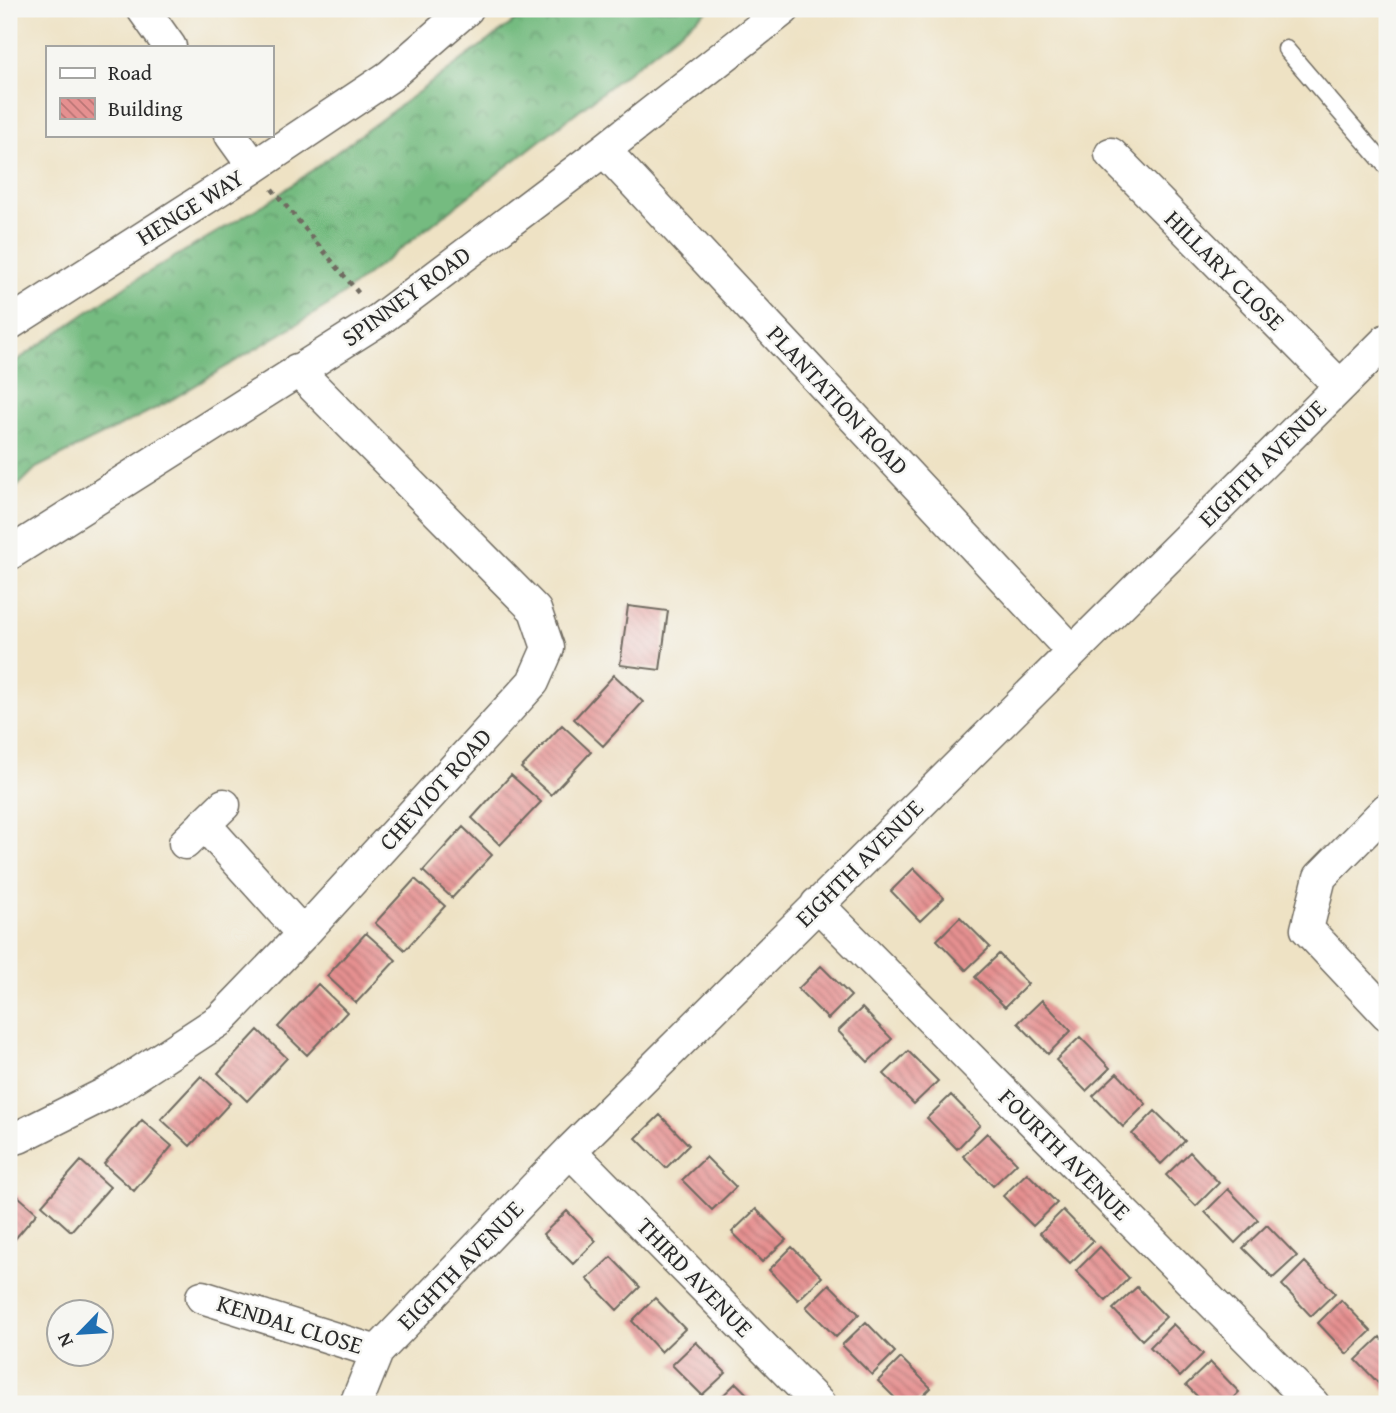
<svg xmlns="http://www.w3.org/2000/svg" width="1396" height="1413" font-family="'Gentium Book Plus',serif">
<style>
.forest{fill:url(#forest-crowns);stroke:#507356;stroke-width:2}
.building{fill:url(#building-back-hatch)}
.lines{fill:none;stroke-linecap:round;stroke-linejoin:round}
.lane-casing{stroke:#6f6b61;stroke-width:19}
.street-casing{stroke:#6f6b61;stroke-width:35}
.path{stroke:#6f6b61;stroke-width:4.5;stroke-dasharray:5 5;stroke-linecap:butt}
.lane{stroke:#fff;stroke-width:16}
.street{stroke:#fff;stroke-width:32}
.labels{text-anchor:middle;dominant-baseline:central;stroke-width:5;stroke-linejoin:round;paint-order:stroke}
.street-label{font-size:24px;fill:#2b2b2b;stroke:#f6f6f2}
</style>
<defs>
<pattern id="forest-crowns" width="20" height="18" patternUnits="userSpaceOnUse" patternTransform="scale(1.75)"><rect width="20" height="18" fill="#74bb80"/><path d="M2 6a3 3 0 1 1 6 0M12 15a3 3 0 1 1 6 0" fill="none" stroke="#5f9869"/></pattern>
<pattern id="building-back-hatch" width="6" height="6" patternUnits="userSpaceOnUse" patternTransform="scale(1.75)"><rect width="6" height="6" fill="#e59090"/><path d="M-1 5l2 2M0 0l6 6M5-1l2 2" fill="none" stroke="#ba7676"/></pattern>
</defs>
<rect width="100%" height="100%" fill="#f6f6f2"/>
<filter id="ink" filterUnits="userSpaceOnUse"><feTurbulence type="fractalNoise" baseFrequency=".0143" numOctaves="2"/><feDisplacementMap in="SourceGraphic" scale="14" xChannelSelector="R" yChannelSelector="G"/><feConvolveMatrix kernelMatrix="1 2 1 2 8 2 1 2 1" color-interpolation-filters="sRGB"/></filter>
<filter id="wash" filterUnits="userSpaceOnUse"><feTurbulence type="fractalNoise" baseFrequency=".00686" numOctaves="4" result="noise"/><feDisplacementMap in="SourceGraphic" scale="28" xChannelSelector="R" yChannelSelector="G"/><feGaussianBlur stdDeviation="1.57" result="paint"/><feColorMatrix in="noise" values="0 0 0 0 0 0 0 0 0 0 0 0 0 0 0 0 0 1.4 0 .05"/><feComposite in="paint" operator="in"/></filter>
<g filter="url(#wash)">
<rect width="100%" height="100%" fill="#eee2c4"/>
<path class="forest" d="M531,9H709L330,304L166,403L36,468L9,495V366L127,285L273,199Z"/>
<g id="blocks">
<path class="building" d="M628,606L668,611L660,670L620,665Z
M614,675L643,702L603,746L574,719Z
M562,725L591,752L551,795L521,768Z
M511,775L541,802L500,845L472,818Z
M463,827L492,855L452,898L423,871Z
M914,868L944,898L920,921L891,891Z
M415,879L445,906L405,950L375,923Z
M960,917L990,947L966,970L937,940Z
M366,933L396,960L356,1003L327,976Z
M999,954L1028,984L1005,1007L975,977Z
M821,966L851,996L828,1019L798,989Z
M318,984L347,1012L307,1055L278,1027Z
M1042,1000L1071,1031L1048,1054L1018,1023Z
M862,1008L892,1039L868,1062L838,1031Z
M258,1030L287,1058L247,1101L218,1073Z
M1080,1037L1110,1068L1086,1091L1056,1060Z
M908,1051L938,1081L914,1104L884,1074Z
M1117,1073L1146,1104L1123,1127L1093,1096Z
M201,1076L230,1103L190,1146L161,1119Z
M951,1095L980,1125L957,1149L927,1118Z
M1155,1111L1185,1141L1161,1164L1132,1134Z
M660,1115L689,1145L666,1168L636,1138Z
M142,1120L172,1146L134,1191L104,1164Z
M987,1133L1017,1163L993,1186L963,1156Z
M1190,1152L1219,1183L1196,1206L1166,1175Z
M706,1157L736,1187L712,1210L682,1180Z
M81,1161L110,1187L71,1231L42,1205Z
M1027,1173L1057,1203L1033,1226L1003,1196Z
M9,1188L37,1213L9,1246Z
M1228,1189L1258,1220L1235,1243L1205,1212Z
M756,1209L786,1240L762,1262L732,1232Z
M1063,1210L1093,1241L1070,1263L1040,1233Z
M567,1211L596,1241L573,1264L543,1234Z
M1267,1225L1297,1256L1273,1278L1243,1248Z
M792,1247L822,1277L798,1300L769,1270Z
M1100,1247L1129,1278L1106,1301L1076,1271Z
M611,1257L640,1287L617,1310L587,1279Z
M1305,1262L1335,1293L1311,1316L1282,1285Z
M829,1284L859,1314L836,1337L806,1307Z
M1137,1287L1166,1317L1142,1340L1113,1309Z
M655,1298L685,1329L661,1352L632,1321Z
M1341,1300L1371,1331L1347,1354L1318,1323Z
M866,1322L895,1352L872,1375L842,1345Z
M1173,1324L1203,1354L1180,1377L1150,1347Z
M1380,1337L1387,1345L1386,1391L1356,1360Z
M696,1342L726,1373L702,1395L672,1365Z
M901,1358L931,1388L915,1404H901L878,1381Z
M1210,1362L1239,1392L1227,1404H1205L1186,1385Z
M736,1383L757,1404H714Z"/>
</g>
</g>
<g filter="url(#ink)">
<use href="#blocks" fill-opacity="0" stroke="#6f6b61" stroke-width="2"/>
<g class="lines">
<defs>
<path id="lane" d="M1286,49L1387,167"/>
<path id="street" d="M143,9L170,47
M231,135L254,167
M604,150L1072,651
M1111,154L1340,386
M9,324L254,167L390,76L467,9
M9,554L380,319L604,150L784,9
M1387,809L1320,877L1307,929L1387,1014
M204,824L303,934
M185,843L224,805
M817,904L1313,1404
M9,1140L19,1137L113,1090L220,1020L303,934L533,682L548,648L535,610L297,370
M570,1151L819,1404
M202,1297L377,1352
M356,1404L377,1352L570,1151L1387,340"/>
</defs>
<use href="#lane" class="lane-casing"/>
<use href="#street" class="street-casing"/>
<path class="path" d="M272,189L361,296"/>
<use href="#lane" class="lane"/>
<use href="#street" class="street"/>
</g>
</g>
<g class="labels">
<g class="street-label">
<text transform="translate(190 207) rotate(-32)">HENGE WAY</text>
<text transform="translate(1225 270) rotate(45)">HILLARY CLOSE</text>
<text transform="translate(406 296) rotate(-36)">SPINNEY ROAD</text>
<text transform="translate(838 400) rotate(47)">PLANTATION ROAD</text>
<text transform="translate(1262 463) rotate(-45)">EIGHTH AVENUE</text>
<text transform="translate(435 789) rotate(-48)">CHEVIOT ROAD</text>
<text transform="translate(859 863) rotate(-45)">EIGHTH AVENUE</text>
<text transform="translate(1065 1154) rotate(45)">FOURTH AVENUE</text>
<text transform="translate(460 1265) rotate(-46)">EIGHTH AVENUE</text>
<text transform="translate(695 1277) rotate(46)">THIRD AVENUE</text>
<text transform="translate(290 1324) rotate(17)">KENDAL CLOSE</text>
</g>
</g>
<rect width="1396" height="1413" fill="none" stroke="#f6f6f2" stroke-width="35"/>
<rect x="46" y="46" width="228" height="91" fill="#f6f6f2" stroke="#a5a5a2" stroke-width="2"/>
<rect x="60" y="68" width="35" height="10" fill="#ffffff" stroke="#a5a5a2" stroke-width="2"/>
<text x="108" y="80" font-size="21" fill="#2b2b2b">Road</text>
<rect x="60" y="98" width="35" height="21" fill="url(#building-back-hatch)" stroke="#a5a5a2" stroke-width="2"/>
<text x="108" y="116" font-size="21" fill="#2b2b2b">Building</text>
<g transform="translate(80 1333) rotate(245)"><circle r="33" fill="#f6f6f2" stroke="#a5a5a2" stroke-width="2"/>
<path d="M0-5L12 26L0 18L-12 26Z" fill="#1f6fb2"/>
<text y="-10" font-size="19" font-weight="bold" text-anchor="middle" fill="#2b2b2b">N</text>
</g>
</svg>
